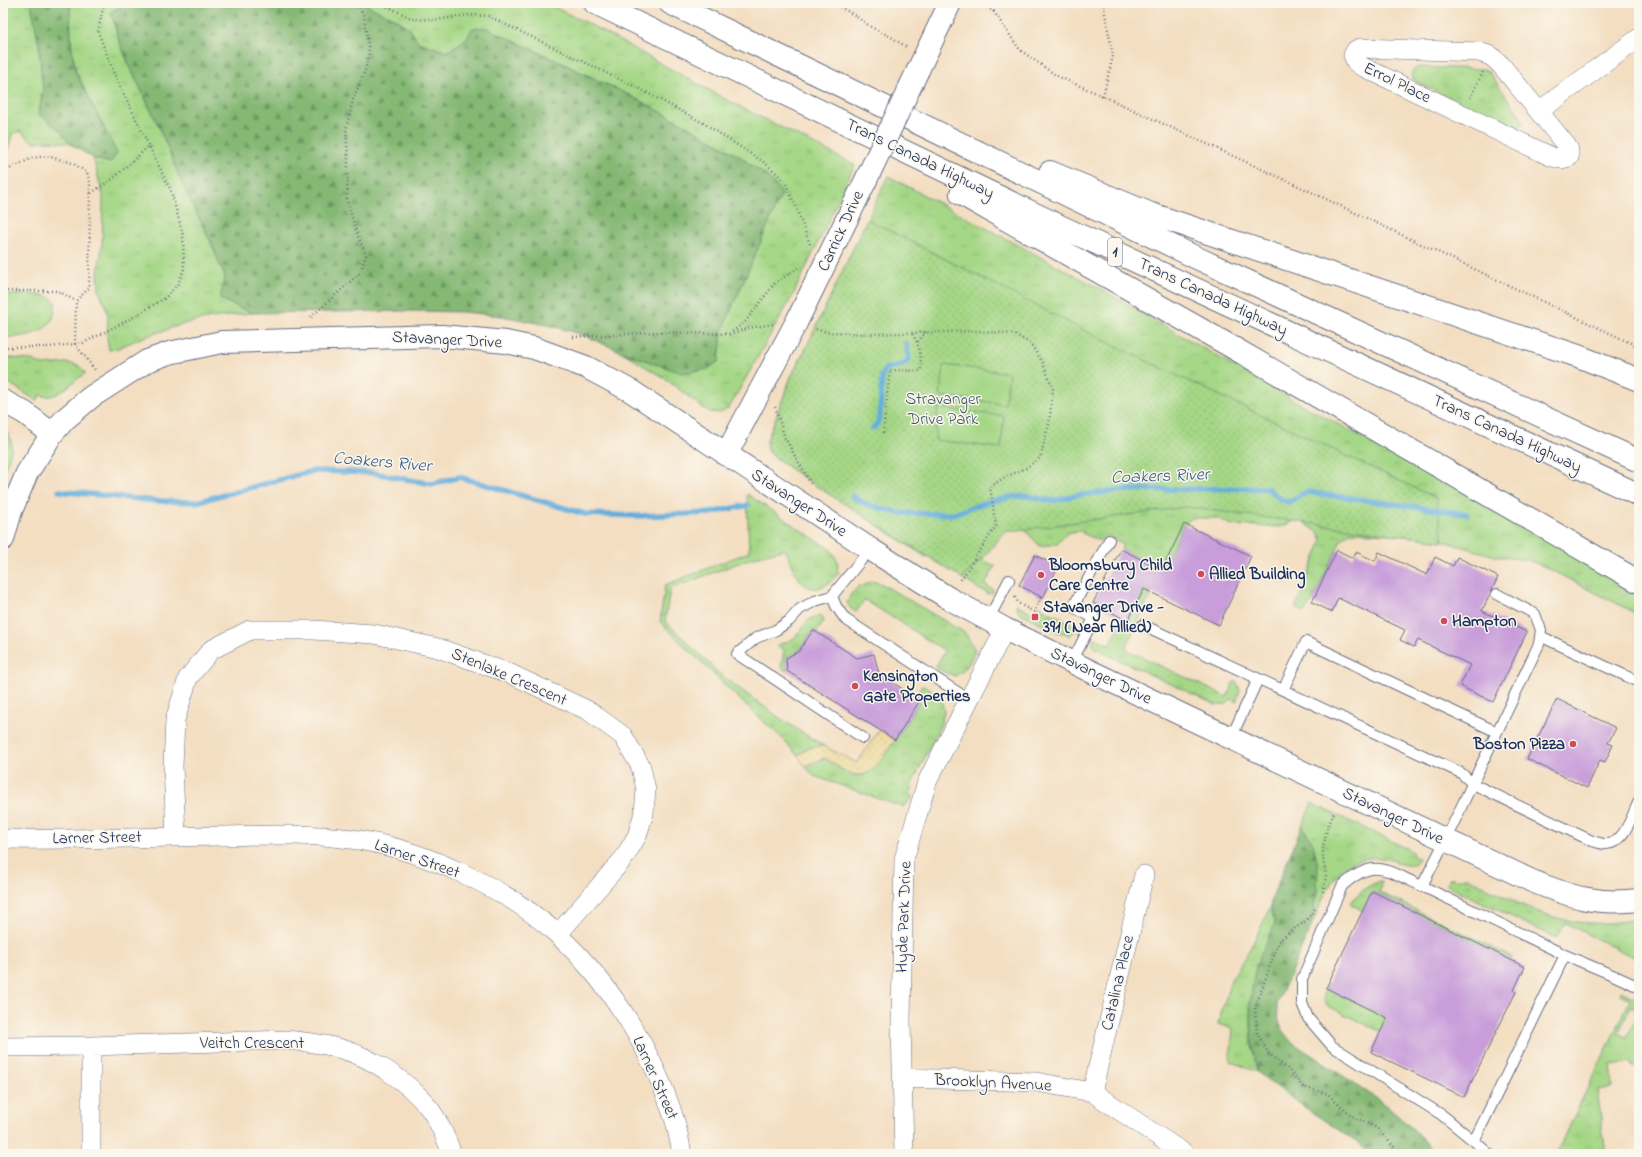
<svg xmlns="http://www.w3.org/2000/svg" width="1642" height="1157" font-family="'Indie Flower',sans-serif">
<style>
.grass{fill:url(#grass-tufts);stroke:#608372}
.forest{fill:url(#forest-firs);stroke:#507468}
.sand{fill:url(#sand-dots);stroke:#84847e}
.park{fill:url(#park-dots);stroke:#608372}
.garden{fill:#a5d786;stroke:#608372}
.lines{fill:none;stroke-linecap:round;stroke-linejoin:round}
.stream{stroke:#65aedc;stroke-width:5.5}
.building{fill:#c89dda}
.service-casing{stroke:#676c81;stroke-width:12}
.minor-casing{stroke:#676c81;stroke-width:20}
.tertiary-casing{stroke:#676c81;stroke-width:24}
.motorway-casing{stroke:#676c81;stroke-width:24}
.path{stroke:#676c81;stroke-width:2.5;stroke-dasharray:1 3;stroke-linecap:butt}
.service{stroke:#fff;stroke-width:10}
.minor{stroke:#fff;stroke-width:19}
.tertiary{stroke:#fff;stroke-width:22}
.motorway{stroke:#fff;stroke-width:22}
.tertiary-bridge-casing{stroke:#676c81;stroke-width:24;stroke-linecap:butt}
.tertiary-bridge{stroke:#fff;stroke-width:22}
.poi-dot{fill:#d1495b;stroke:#fbf7ec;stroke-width:1.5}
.labels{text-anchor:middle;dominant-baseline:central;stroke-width:3;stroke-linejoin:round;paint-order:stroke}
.shield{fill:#fbf7ec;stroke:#5e6b89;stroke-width:1}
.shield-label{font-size:16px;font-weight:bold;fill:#1b2f5e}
.street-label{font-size:17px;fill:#1b2f5e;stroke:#fbf7ec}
.park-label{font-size:17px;fill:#3e5968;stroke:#fbf7ec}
.poi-label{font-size:17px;font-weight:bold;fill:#1b2f5e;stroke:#fbf7ec;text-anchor:start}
.water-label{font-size:18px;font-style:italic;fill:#355b8a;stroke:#fbf7ec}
</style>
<defs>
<pattern id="grass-tufts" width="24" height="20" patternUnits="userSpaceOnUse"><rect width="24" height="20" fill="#a5d786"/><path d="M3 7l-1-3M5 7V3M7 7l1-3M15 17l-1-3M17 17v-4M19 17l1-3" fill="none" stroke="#8db976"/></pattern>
<pattern id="forest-firs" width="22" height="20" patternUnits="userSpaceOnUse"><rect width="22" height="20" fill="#84b873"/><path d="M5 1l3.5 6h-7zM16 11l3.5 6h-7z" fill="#6b9662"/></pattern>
<pattern id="sand-dots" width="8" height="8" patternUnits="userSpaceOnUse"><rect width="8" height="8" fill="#eeda9e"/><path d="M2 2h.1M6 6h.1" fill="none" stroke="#ccbb8a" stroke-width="1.8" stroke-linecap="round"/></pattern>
<pattern id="park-dots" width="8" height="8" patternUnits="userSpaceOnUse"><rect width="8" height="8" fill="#a5d786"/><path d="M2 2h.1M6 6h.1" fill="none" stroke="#8db976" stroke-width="1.8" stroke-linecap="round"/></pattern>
</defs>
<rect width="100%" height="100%" fill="#fbf7ec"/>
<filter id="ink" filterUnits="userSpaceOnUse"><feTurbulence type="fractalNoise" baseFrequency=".025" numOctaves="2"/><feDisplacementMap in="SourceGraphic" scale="8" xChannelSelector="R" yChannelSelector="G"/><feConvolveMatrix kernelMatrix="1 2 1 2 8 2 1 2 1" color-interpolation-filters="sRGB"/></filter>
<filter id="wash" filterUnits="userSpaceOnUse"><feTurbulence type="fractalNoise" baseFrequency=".012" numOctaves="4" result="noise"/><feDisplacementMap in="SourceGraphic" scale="16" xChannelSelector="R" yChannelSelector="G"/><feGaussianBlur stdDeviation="0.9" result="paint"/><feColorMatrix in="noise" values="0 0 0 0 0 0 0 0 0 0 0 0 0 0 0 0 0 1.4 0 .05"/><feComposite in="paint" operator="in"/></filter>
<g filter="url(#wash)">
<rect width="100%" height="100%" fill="#f3dec1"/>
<path class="grass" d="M3,3H31L39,45L43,89L39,114L62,132L69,143L48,141L33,142L20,131L12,134L6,159L3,161Z
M70,3H128L111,12L118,38L130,67L160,129L184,188L210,240L225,277L220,299L252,313L212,318L187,323L141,338L116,349L109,350L107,339L108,316L105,304L99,291L98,273L102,245L103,196L93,158L110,163L116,153L76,71L71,41Z
M362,3H546L591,25L727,100L855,165L793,295L729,408L720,413L711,412L703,408L667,380L622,352L639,358L719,361L722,331L781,193L768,177L739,156L693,129L629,95L539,52L473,28L466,39L447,52L418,42L410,29L397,20Z
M1418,67L1484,69L1489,72L1519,114L1523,123L1521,126L1513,129L1415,81C1410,75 1410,71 1418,67Z
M888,176L1097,287L1293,400L1455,486L1619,582L1639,594V615L1543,566L1527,560L1495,556L1443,541L1389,534L1350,532L1341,540L1312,602L1304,612L1295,608L1322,540L1319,533L1299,519L1281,527L1232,525L1217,518H1192L1184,524L1125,649L1227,697L1233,683L1236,681L1240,690L1236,702L1232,699L1227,704L1216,705L1104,653L1099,648L1096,649L1093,646V641L1095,638L1110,645L1123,618L1128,620L1155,567L1121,549L1123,544L1106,535L1100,541L1082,533L1083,530L1067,533L1057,544L1040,546L1019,524L926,557L791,469L774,457L767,449V441L791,377L807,346Z
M26,294L48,296L56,302C55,307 55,316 52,320C42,336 20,337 3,338V295Z
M3,357L32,360L42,365L67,363L78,365L84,371L85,374C71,382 56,402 40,395L37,401L3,379Z
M3,429C19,441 9,458 3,472Z
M747,494L831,550C835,556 840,563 837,570L839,572C828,587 812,597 798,578C792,570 790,558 785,549L752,558L670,589L665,621L722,676L781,719L824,746L812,747L797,755L785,741L736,696L660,622L665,585L749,552Z
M982,559L995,566L985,585L994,590L992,593L987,594V592L980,590L962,578Z
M871,581L882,584L965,633L975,650C970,662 967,670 955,676L944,672L935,667L945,651L865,600L856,612L850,608L847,603L851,594L860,585L862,587Z
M1016,604L1034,614L1038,606L1076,626L1078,629L1069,636L1068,634L1058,632L1018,612Z
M821,616L824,621L817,632L813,630L799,651L786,658L787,671L781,668L784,649L776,646C781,643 787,642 791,640C804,632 803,617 821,616Z
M922,686L929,688L936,694L942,701L944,712L941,724L911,786L912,799L902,807L814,776L805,766L825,758C836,765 850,778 863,775C877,773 911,714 920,701L915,697Z
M1312,803L1408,849L1412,852L1414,857L1419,858C1417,862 1414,865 1409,865C1403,866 1397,862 1392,860C1376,856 1357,857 1345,867C1327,882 1319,909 1310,929L1317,891L1313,843L1302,826Z
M1452,877L1455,880L1465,877L1468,878C1507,897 1548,923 1593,923C1608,924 1624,921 1639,919V960L1565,923L1556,938L1450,887L1447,885V882Z
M1379,881H1382L1379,892L1512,957L1511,960L1373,892L1363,911L1351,904C1356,892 1367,887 1379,881Z
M1271,906L1275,924L1256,965L1250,1003L1252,1043L1257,1072L1230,1061L1233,1029L1218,1024L1231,980L1252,945Z
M1326,988L1387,1018L1381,1032L1328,1006C1323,1000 1323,995 1326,988Z
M1621,991L1639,1000V1011L1631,1007L1618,1033L1627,1037L1639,1013V1068H1632L1630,1062L1611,1065L1613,1087L1597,1090L1606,1154H1556L1630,1000L1620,994Z"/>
<path class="forest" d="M31,3H70L71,41L75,71L117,153L110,163L93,158L69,143L62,132L39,114L43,89L39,45Z
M128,3H362L397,20L410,29L418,42L447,52L466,39L473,28H487L629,95L693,129L739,156L768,177L782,193L722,331L719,361L708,369L681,373L622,352L581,334L547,325L502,316L462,312L412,311L252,313L220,299L225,277L210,240L184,188L160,129L130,67L118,38L111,12Z
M1302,826L1313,843L1318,865L1317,891L1310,929L1277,1004C1277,1018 1281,1032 1292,1042L1382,1102L1414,1130L1435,1154H1369L1359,1144L1300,1104L1257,1072L1252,1043L1250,1003L1256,965L1275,924L1270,902Z"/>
<path class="sand" d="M879,730L895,740C883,756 872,783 849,773C841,770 833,763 825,758L805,766L797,755L812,747L824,746L857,763Z"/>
<path class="park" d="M867,219L1115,346L1436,498L1443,541L1186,507L1005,532L982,559L962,578L819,488L774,457L767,449V441L791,377L807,346Z"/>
<path class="garden" d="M944,365L1009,373L1005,404L940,396Z
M938,408L1004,416L1001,448L935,440Z"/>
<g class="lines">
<path class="stream" d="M873,428L877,424L880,416L882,376L885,369L902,365L909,360L906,343
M59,491L157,501L196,502L313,471L374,473L432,484L459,477L585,514L637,516L710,513L748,505
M852,496L866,504L898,513L953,514L984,503L1010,497L1026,496L1053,501L1077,495L1128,490L1267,488L1282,500L1288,502L1307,492L1467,514"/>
</g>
<g id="blocks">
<path class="building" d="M1184,524L1251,556L1219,625L1144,589L1128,621L1093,603L1121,549L1162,570Z
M1337,550L1353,558L1356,552L1375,561L1379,552L1427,575L1435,557L1453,566L1457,557L1498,577L1482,611L1527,632L1493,702L1460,686L1470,665L1418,640L1414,647L1400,640L1405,630L1338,598L1332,612L1312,602Z
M1035,555L1058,567L1043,598L1019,585Z
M813,630L857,658L874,654L879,674L920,700L895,740L787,671L786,658L799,651Z
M1557,699L1616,728L1608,743L1613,745L1605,762L1600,760L1587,788L1527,759Z
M1372,891L1525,967L1514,990L1516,992L1464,1097L1371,1052L1387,1018L1326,988Z"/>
</g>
</g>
<g filter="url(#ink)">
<use href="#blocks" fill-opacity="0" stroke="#676c81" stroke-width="1"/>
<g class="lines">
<defs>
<path id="service" d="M832,596L836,606L845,619L968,699
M988,620L1009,580
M1143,625L1461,773L1473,784L1592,841C1596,842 1601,844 1605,844C1624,845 1632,815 1639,801
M1540,636L1639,682
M1072,662L1094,618L1073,607L1109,540
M1283,690L1306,642L1497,732
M863,738L737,654L756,638L776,630L789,621L800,609L815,601L832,596L870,549
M1231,738L1258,679
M1422,886L1565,955L1474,1141L1442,1115L1332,1046L1308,1018L1302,1003V979L1342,886C1375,856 1387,871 1422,886L1445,841L1539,644L1541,630L1535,614L1497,594
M1565,955L1615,976L1639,987
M1474,1141L1489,1154"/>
<path id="minor" d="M1360,48L1479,52L1491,56L1501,65L1566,145L1569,150V157L1561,159L1552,157L1361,66L1356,62L1353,55L1356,50Z
M1539,111L1639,38
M176,836L173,766L175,720L188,678L211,650L250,630H313L374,634L438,648L511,674L589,711L623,736L641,767L646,790L644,813L637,836L624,858L558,934
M3,839C76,840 149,837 221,836C264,835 308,833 351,839C417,847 510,889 558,935C612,985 653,1051 675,1121C678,1132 680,1143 682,1154
M3,1047L91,1046L287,1040C304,1042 321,1043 338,1048C370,1056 409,1082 429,1108C439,1121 446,1138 452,1154
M903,1078L1036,1082L1092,1092L1185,1154
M1092,1092L1144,875
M91,1154V1046
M904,1154L901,1022L904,859L927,782L1005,629"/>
<path id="tertiary" d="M918,70L950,3
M3,401L25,413L52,434
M726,455L797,321L865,182
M3,539L11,511L27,473L52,434L65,419L91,397L147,361L169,353L222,342L442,336L506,342L534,348L586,367L631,391L870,549L950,599L1005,629L1094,673L1532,881C1571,897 1596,905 1639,900"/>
<path id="motorway" d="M595,3L1064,228L1639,495
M670,3L1197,258L1639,461
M1050,172L1151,214L1578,356L1639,380
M961,194L1232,347L1639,582"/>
</defs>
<use href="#service" class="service-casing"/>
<use href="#minor" class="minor-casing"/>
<use href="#tertiary" class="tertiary-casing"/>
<use href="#motorway" class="motorway-casing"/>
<path class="path" d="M380,3L413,19L435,20L469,15L488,16L640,89L705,124L765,163L785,181L799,215L811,247
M833,3L854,15L871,27L891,37L908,48
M980,3L994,12L1020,50L1057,76L1103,96L1309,191L1639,347
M991,3L994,12
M1103,96L1113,56L1103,3
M1470,98L1483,72
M3,172L32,158L47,156L70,162L87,172L90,182L89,288L76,301L75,344L96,371
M91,193L114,178L149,146
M3,291H58L76,301
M311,317L360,273L366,255L356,231L347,201L348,158L346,129L353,100L365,71L369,52L364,17L358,3
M816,329L826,332L868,334L978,331L1014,334L1030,343L1043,363L1053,389L1049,424L1040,458L1026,468L1005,477L990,487L996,526L960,581
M729,334L745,322L775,283L801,266
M573,337L660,332L729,334L749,328L773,324
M918,342L926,331
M3,347H49L83,343L132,318L165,298L178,284L184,269L183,235L171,191L116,78L98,32L104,3
M775,407L785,438L812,486
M883,433L890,370L921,371C921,356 920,345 911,332
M1015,597L1018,603L1034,612L1041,597
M1323,892L1326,877L1323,859V846L1328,826L1335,811
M1315,909L1306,921L1292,930L1279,941L1255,1008L1257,1033L1268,1053L1288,1069L1303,1087L1328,1094L1352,1116L1377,1128L1400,1154"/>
<use href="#service" class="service"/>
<use href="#minor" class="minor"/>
<use href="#tertiary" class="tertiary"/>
<use href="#motorway" class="motorway"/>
<defs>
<path id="tertiary-bridge" d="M865,182L918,70"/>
</defs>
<use href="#tertiary-bridge" class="tertiary-bridge-casing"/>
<use href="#tertiary-bridge" class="tertiary-bridge"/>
</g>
</g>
<g class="poi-dot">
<circle cx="1201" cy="574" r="4"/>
<circle cx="1041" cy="575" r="4"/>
<rect x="1031" y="613" width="8" height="8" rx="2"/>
<circle cx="1444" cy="621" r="4"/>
<circle cx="855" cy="686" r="4"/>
<circle cx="1573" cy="744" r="4"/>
</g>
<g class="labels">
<rect class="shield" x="1108" y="238" width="14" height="28" rx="3"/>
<g class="shield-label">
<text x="1115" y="252">1</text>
</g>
<g class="street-label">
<text transform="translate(1397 83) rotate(26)">Errol Place</text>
<text transform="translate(920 159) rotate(26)">Trans Canada Highway</text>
<text transform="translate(841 231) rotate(-65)">Carrick Drive</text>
<text transform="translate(1213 297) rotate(25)">Trans Canada Highway</text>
<text transform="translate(447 340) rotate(3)">Stavanger Drive</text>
<text transform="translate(1507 434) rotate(25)">Trans Canada Highway</text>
<text transform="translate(799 503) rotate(33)">Stavanger Drive</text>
<text transform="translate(1101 676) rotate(26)">Stavanger Drive</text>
<text transform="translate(509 677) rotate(23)">Stenlake Crescent</text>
<text transform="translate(1393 816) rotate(26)">Stavanger Drive</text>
<text transform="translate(97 838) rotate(-1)">Larner Street</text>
<text transform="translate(417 859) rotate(19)">Larner Street</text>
<text transform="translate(904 917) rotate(-88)">Hyde Park Drive</text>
<text transform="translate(1118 983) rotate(-77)">Catalina Place</text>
<text x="252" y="1043">Veitch Crescent</text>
<text transform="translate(655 1078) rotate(66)">Larner Street</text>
<text transform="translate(993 1083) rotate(3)">Brooklyn Avenue</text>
</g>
<g class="park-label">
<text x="943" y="399">Stravanger<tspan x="943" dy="20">Drive Park</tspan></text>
</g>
<g class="poi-label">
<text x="1049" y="565">Bloomsbury Child<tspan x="1049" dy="20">Care Centre</tspan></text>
<text x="1209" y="574">Allied Building</text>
<text x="1043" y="607">Stavanger Drive -<tspan x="1043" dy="20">391 (Near Allied)</tspan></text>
<text x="1452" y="621">Hampton</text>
<text x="863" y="676">Kensington<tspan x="863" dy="20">Gate Properties</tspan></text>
<text x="1565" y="744" text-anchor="end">Boston Pizza</text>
</g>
<g class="water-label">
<text transform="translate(382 463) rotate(5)">Coakers River</text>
<text transform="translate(1160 477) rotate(-2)">Coakers River</text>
</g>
</g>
<rect width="1642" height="1157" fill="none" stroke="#fbf7ec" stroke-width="16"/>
</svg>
